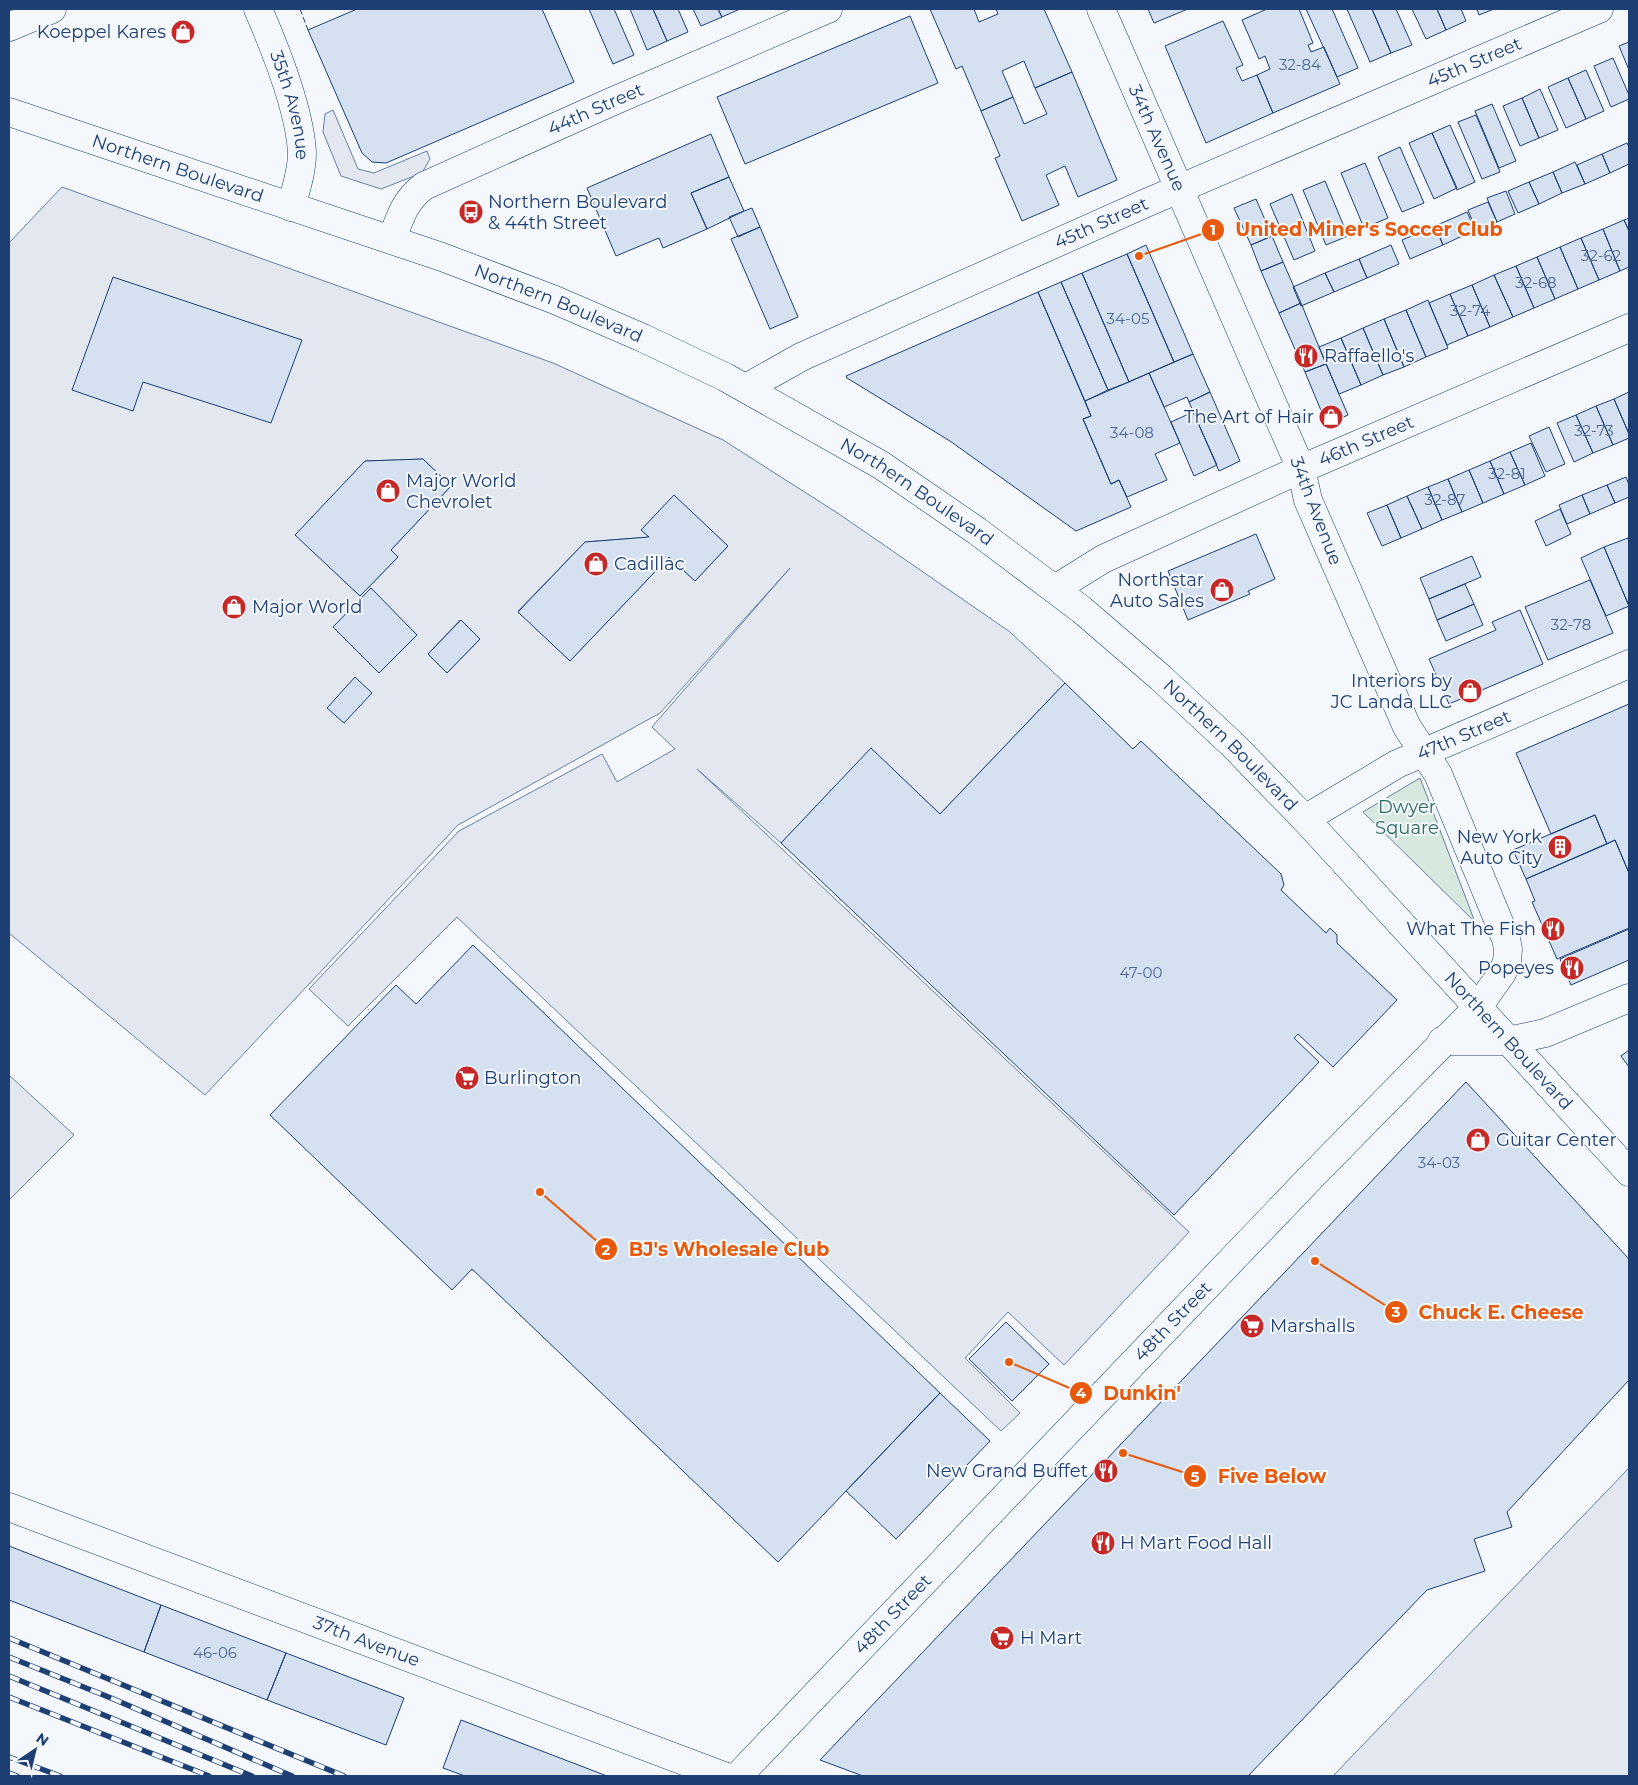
<svg xmlns="http://www.w3.org/2000/svg" width="1638" height="1785" font-family="Montserrat,sans-serif">
<style>
.green{fill:#d7e8df;stroke:#687fa3}
.parking{fill:#e3e8f0;stroke:#687fa3;fill-rule:evenodd}
.building{fill:#d5e0f0;stroke:#1d3f73}
.lines{fill:none;stroke-linecap:round;stroke-linejoin:round}
.minor-casing{stroke:#1d3f73;stroke-width:29}
.major-casing{stroke:#1d3f73;stroke-width:29}
.minor{stroke:#f4f7fb;stroke-width:28}
.major{stroke:#f4f7fb;stroke-width:28}
.rail-casing{stroke:#1d3f73;stroke-width:5.5}
.rail{stroke:#f4f7fb;stroke-width:4;stroke-dasharray:11;stroke-linecap:butt}
.fence{stroke:#1d3f73;stroke-width:1;stroke-dasharray:6 2.5;stroke-linecap:butt}
.labels{text-anchor:middle;dominant-baseline:central;stroke-width:4;stroke-linejoin:round;paint-order:stroke}
.number-label{font-size:15px;fill:#4b6792}
.poi-label{font-size:18px;fill:#1d3f73;stroke:#f4f7fb;text-anchor:start}
.street-label{font-size:18px;fill:#1d3f73;stroke:#f4f7fb}
.park-label{font-size:18px;fill:#2c6c60;stroke:#f4f7fb}
.leader{fill:none;stroke:#e8590c;stroke-width:2}
.callout-dot{fill:#e8590c;stroke:#f4f7fb;stroke-width:2}
.mark-label{font-size:15px;text-anchor:middle;font-weight:bold;fill:#fff}
.callout-label{font-size:19px;text-anchor:middle;font-weight:bold;fill:#e8590c;stroke:#f4f7fb;stroke-width:4;stroke-linejoin:round;paint-order:stroke}
</style>
<rect width="100%" height="100%" fill="#f4f7fb"/>
<path class="green" d="M1420,778L1475,922L1363,812Z"/>
<path class="parking" d="M333,110L358,169L374,173L427,151L430,159L422,173L381,189L341,176L323,132L325,114Z
M62,187L553,363L723,440L839,514L1010,632L1065,683L940,814L871,749L781,843L697,769L1189,1232L1064,1365L1008,1312L965,1358L1020,1413L1001,1431L457,917L348,1026L309,989L459,831L602,754L617,782L675,749L652,727L790,568L660,713L458,825L205,1095L9,933V243ZM423,459L451,486L391,550L398,557L360,596L296,535L365,461ZM674,496L728,546L695,581L669,557L570,661L518,611L585,542L649,537L641,530ZM371,589L417,635L379,673L333,627ZM460,620L480,639L447,673L428,654Z
M9,1075L74,1135L9,1200Z
M1629,1468V1776H1333Z"/>
<path class="building" d="M357,9H542L574,82L386,163L372,162L362,153L308,30Z
M589,9H614L634,55L613,64Z
M630,9H653L667,41L647,50Z
M653,9H678L688,32L667,41Z
M693,9H718L722,17L701,26Z
M718,9H740L722,17Z
M930,9H974L979,22L998,14L996,9H1044L1072,72L1035,88L1024,61L1002,71L1013,97L981,111L962,66L956,69Z
M1148,9H1188L1154,23Z
M1267,9H1299L1313,43L1308,45L1311,52L1324,47L1340,84L1273,113L1257,75L1270,69L1265,56L1259,59L1242,20Z
M1306,9H1332L1358,68L1337,77Z
M1347,9H1372L1391,53L1370,62Z
M1372,9H1396L1412,45L1391,53Z
M1412,9H1437L1446,30L1426,39Z
M1437,9H1461L1466,21L1446,30Z
M1477,9H1494L1479,15Z
M910,16L938,83L745,164L717,97Z
M1223,21L1243,65L1236,68L1242,81L1257,75L1273,113L1206,143L1165,46Z
M1629,42V70L1619,46Z
M1613,58L1629,95V99L1611,107L1594,66Z
M1586,70L1604,111L1586,119L1568,78Z
M1072,72L1117,180L1078,197L1065,166L1046,175L1059,205L1022,221L995,158L1000,156L981,111L1013,97L1024,124L1047,114L1035,88Z
M1568,78L1586,119L1566,128L1548,87Z
M1540,89L1558,130L1539,138L1522,98Z
M1522,98L1539,138L1520,146L1503,106Z
M1492,104L1516,161L1499,168L1475,111Z
M1476,115L1500,172L1482,179L1458,122Z
M1450,125L1475,182L1457,190L1432,133Z
M1432,133L1457,188L1434,199L1409,143Z
M711,134L729,177L691,193L707,229L663,248L659,238L616,256L587,188Z
M1627,143L1629,147V164L1610,173L1602,154Z
M1400,147L1424,203L1402,212L1378,157Z
M1602,154L1610,173L1585,184L1577,165Z
M1575,162L1585,184L1562,193L1553,172Z
M1365,163L1388,218L1364,228L1341,173Z
M1553,172L1562,193L1539,204L1529,182Z
M729,177L744,211L707,229L691,193Z
M1325,181L1348,236L1326,245L1303,190Z
M1529,182L1539,204L1518,213L1508,191Z
M1506,191L1515,214L1497,222L1487,198Z
M1292,194L1315,251L1294,260L1270,204Z
M1256,199L1272,236L1251,245L1234,208Z
M1488,202L1497,222L1476,230L1468,210Z
M752,208L760,227L738,237L729,217Z
M1467,212L1475,230L1443,245L1435,226Z
M1629,218V231L1624,220Z
M1624,220L1629,231V267L1620,271L1603,229Z
M1435,226L1443,245L1410,259L1402,240Z
M760,227L798,317L770,329L731,239Z
M1603,229L1620,271L1599,280L1581,238Z
M1272,236L1283,262L1261,271L1251,245Z
M1581,238L1599,280L1578,289L1560,247Z
M1146,245L1193,354L1174,362L1127,254Z
M1391,245L1399,264L1367,278L1359,259Z
M1560,247L1578,289L1555,299L1537,257Z
M1127,254L1174,362L1129,382L1082,273Z
M1537,257L1555,299L1534,308L1516,266Z
M1359,259L1367,278L1334,292L1325,273Z
M1283,262L1301,303L1279,313L1261,271Z
M1516,266L1534,308L1513,317L1494,275Z
M1082,273L1129,382L1108,390L1061,282Z
M1325,273L1334,292L1301,306L1293,287Z
M1494,275L1513,317L1490,327L1472,285Z
M113,277L302,340L271,423L143,382L133,411L72,390Z
M1061,282L1108,390L1085,401L1038,292Z
M1472,285L1490,327L1468,336L1450,294Z
M1038,292L1091,416L1083,419L1111,484L1119,480L1131,507L1076,531L950,441L847,378L846,376Z
M1450,294L1468,336L1447,345L1429,303Z
M1428,300L1448,348L1426,357L1406,310Z
M1301,303L1326,364L1305,372L1279,313Z
M1406,310L1426,357L1404,367L1384,319Z
M1384,319L1404,367L1383,375L1363,328Z
M1363,328L1383,375L1361,385L1341,338Z
M1341,338L1361,385L1339,394L1319,347Z
M1193,354L1210,392L1189,402L1187,397L1164,407L1149,373Z
M1326,364L1348,415L1327,425L1305,372Z
M1149,373L1180,443L1155,454L1167,480L1127,497L1119,480L1111,484L1083,419L1091,416L1085,401Z
M1210,392L1240,461L1219,471L1189,402Z
M1629,392V434L1614,399Z
M1614,399L1629,434V438L1613,445L1596,406Z
M1596,406L1613,445L1593,453L1576,415Z
M1193,412L1217,465L1194,476L1171,422Z
M1576,415L1593,453L1574,462L1557,423Z
M1549,427L1565,464L1546,472L1529,436Z
M1531,443L1545,476L1525,485L1510,452Z
M1510,452L1525,485L1504,494L1490,461Z
M423,459L451,486L391,550L398,557L360,596L295,535L365,461Z
M1490,461L1504,494L1483,503L1469,470Z
M1469,470L1483,503L1462,512L1448,479Z
M1626,477L1629,485V497L1615,503L1607,485Z
M1448,479L1462,512L1442,520L1428,487Z
M1607,485L1615,503L1590,514L1582,495Z
M1428,487L1442,520L1422,529L1407,496Z
M674,495L728,546L695,581L669,557L570,661L518,612L585,542L649,537L641,530Z
M1582,495L1590,514L1567,524L1559,505Z
M1407,496L1422,529L1401,538L1387,505Z
M1387,505L1401,538L1382,546L1367,513Z
M1560,509L1571,534L1546,546L1535,521Z
M1256,534L1275,579L1248,591L1250,594L1188,620L1168,571Z
M1628,538L1629,542V606L1604,547Z
M1604,547L1629,606L1606,616L1581,558Z
M1472,556L1481,577L1429,599L1420,578Z
M1590,580L1613,633L1548,660L1525,607Z
M1465,584L1474,604L1437,620L1429,599Z
M371,588L417,635L379,673L333,627Z
M1474,604L1483,625L1446,641L1437,620Z
M1520,610L1543,664L1449,704L1429,659L1496,630L1492,622Z
M461,620L480,639L447,673L428,654Z
M355,677L372,693L344,723L327,708Z
M1065,683L1133,749L1141,741L1281,874L1284,885L1281,890L1326,933L1330,928L1337,935V943L1397,1000L1333,1067L1298,1034L1294,1038L1319,1062L1174,1215L781,843L871,748L940,814Z
M1629,704V873L1615,840L1607,844L1595,815L1551,834L1516,753Z
M1595,815L1607,844L1526,879L1513,850Z
M1615,840L1629,873V928L1557,959L1532,902L1535,901L1526,879Z
M1629,929V960L1571,985L1560,959Z
M473,945L940,1393L778,1562L472,1269L452,1290L270,1115L396,985L416,1004Z
M1629,1050V1067L1621,1056Z
M1466,1082L1629,1259V1380L1507,1512L1512,1527L1474,1539L1485,1571L1427,1590L1248,1776H863L820,1760Z
M1006,1322L1049,1364L1012,1401L969,1359Z
M940,1393L990,1441L896,1539L846,1491Z
M9,1546L161,1605L144,1652L9,1600Z
M161,1605L286,1653L267,1700L144,1652Z
M286,1653L404,1698L386,1745L267,1700Z
M461,1720L607,1776H465L443,1768Z"/>
<g class="lines">
<defs>
<g id="minor">
<path id="s1" d="M258,9C275,48 300,110 302,153C302,171 296,189 291,207"/>
<path d="M9,27L52,9"/>
<path id="s2" d="M392,240C399,219 405,200 424,186L611,102L828,9"/>
<path id="s3" d="M746,388L801,357L1146,203L1599,9"/>
<path id="s4" d="M1055,589L1103,559L1301,469L1629,328"/>
<path id="s5" d="M1305,819L1397,764L1629,664"/>
<path d="M1442,1041H1508L1545,1033L1629,998"/>
<path id="s6" d="M9,1507L724,1776"/>
<path id="s7" d="M738,1776L1313,1175L1478,1007L1502,973L1507,962L1508,949L1506,939L1438,774L1407,727L1308,500L1301,469L1101,9"/>
</g>
<g id="major">
<path id="s8" d="M9,112L442,257L555,300L643,338L725,377L881,465L977,531L1082,610L1161,678L1233,745L1305,819L1629,1172"/>
</g>
</defs>
<use href="#minor" class="minor-casing"/>
<use href="#major" class="major-casing"/>
<use href="#minor" class="minor"/>
<use href="#major" class="major"/>
<defs>
<path id="rail" d="M9,1638L344,1776
M9,1657L111,1698L292,1776
M9,1676L252,1776
M9,1697L209,1776
M9,1757L60,1776
M9,1773L17,1776"/>
</defs>
<use href="#rail" class="rail-casing"/>
<use href="#rail" class="rail"/>
<path class="fence" d="M300,9L308,30"/>
</g>
<defs>
<symbol id="shop-disc" viewBox="-11 -11 22 22"><circle r="9.5" fill="#c62828" stroke="#f4f7fb"/><path d="M-5-2.5h2.3a2.7 3.5 0 0 1 5.4 0H5L5.5 6h-11ZM-1.5-2.5h3a1.5 2.3 0 0 0-3 0Z" fill="#fff"/></symbol>
<symbol id="bus-disc" viewBox="-11 -11 22 22"><circle r="9.5" fill="#c62828" stroke="#f4f7fb"/><path d="M-5-6H5V4H4V6H2V4H-2V6H-4V4H-5ZM-3.5-4V0h7V-4ZM-3.5 1.2v1.5H-2V1.2ZM2 1.2v1.5H3.5V1.2Z" fill="#fff"/></symbol>
<symbol id="restaurant-disc" viewBox="-11 -11 22 22"><circle r="9.5" fill="#c62828" stroke="#f4f7fb"/><path d="M-5-6h1v4h1v-4h1v4h1v-4h1v5L-1.5 .5V6h-2V.5L-5-1ZM5-6V6H3V1.5H1.5Q1.5-4 5-6Z" fill="#fff"/></symbol>
<symbol id="building-disc" viewBox="-11 -11 22 22"><circle r="9.5" fill="#c62828" stroke="#f4f7fb"/><path d="M-4-6H4V6H1V3H-1V6H-4ZM-2.5-4.3h1.7v1.8h-1.7ZM.8-4.3h1.7v1.8H.8ZM-2.5-1h1.7V.8h-1.7ZM.8-1h1.7V.8H.8Z" fill="#fff"/></symbol>
<symbol id="supermarket-disc" viewBox="-11 -11 22 22"><circle r="9.5" fill="#c62828" stroke="#f4f7fb"/><path d="M-6-5.5h2.5l.6 2H6L4.5 2H-2.5L-4.4-4H-6ZM-1.5 3.2a1.3 1.3 0 1 0 .1 0ZM3 3.2a1.3 1.3 0 1 0 .1 0Z" fill="#fff"/></symbol>
</defs>
<g fill-rule="evenodd">
<use href="#shop-disc" x="169" y="18" width="28" height="28"/>
<use href="#bus-disc" x="457" y="198" width="28" height="28"/>
<use href="#restaurant-disc" x="1292" y="342" width="28" height="28"/>
<use href="#shop-disc" x="1317" y="403" width="28" height="28"/>
<use href="#shop-disc" x="374" y="477" width="28" height="28"/>
<use href="#shop-disc" x="582" y="550" width="28" height="28"/>
<use href="#shop-disc" x="1208" y="576" width="28" height="28"/>
<use href="#shop-disc" x="220" y="593" width="28" height="28"/>
<use href="#shop-disc" x="1456" y="677" width="28" height="28"/>
<use href="#building-disc" x="1546" y="833" width="28" height="28"/>
<use href="#restaurant-disc" x="1539" y="915" width="28" height="28"/>
<use href="#restaurant-disc" x="1558" y="954" width="28" height="28"/>
<use href="#supermarket-disc" x="453" y="1064" width="28" height="28"/>
<use href="#shop-disc" x="1464" y="1126" width="28" height="28"/>
<use href="#supermarket-disc" x="1238" y="1312" width="28" height="28"/>
<use href="#restaurant-disc" x="1092" y="1457" width="28" height="28"/>
<use href="#restaurant-disc" x="1089" y="1529" width="28" height="28"/>
<use href="#supermarket-disc" x="988" y="1624" width="28" height="28"/>
</g>
<g class="labels">
<g class="number-label">
<text x="1300" y="64">32-84</text>
<text x="1601" y="255">32-62</text>
<text x="1536" y="282">32-68</text>
<text x="1470" y="310">32-74</text>
<text x="1128" y="318">34-05</text>
<text x="1594" y="430">32-73</text>
<text x="1132" y="432">34-08</text>
<text x="1507" y="473">32-81</text>
<text x="1445" y="499">32-87</text>
<text x="1571" y="624">32-78</text>
<text x="1141" y="972">47-00</text>
<text x="1439" y="1162">34-03</text>
<text x="215" y="1652">46-06</text>
</g>
<g class="poi-label">
<text x="166" y="32" text-anchor="end">Koeppel Kares</text>
<text x="488" y="202">Northern Boulevard<tspan x="488" dy="21">&amp; 44th Street</tspan></text>
<text x="1324" y="356">Raffaello's</text>
<text x="1314" y="417" text-anchor="end">The Art of Hair</text>
<text x="406" y="481">Major World<tspan x="406" dy="21">Chevrolet</tspan></text>
<text x="614" y="564">Cadillac</text>
<text x="1204" y="580" text-anchor="end">Northstar<tspan x="1204" dy="21">Auto Sales</tspan></text>
<text x="252" y="607">Major World</text>
<text x="1452" y="681" text-anchor="end">Interiors by<tspan x="1452" dy="21">JC Landa LLC</tspan></text>
<text x="1542" y="837" text-anchor="end">New York<tspan x="1542" dy="21">Auto City</tspan></text>
<text x="1536" y="929" text-anchor="end">What The Fish</text>
<text x="1554" y="968" text-anchor="end">Popeyes</text>
<text x="484" y="1078">Burlington</text>
<text x="1496" y="1140">Guitar Center</text>
<text x="1270" y="1326">Marshalls</text>
<text x="1088" y="1471" text-anchor="end">New Grand Buffet</text>
<text x="1120" y="1543">H Mart Food Hall</text>
<text x="1020" y="1638">H Mart</text>
</g>
<g class="street-label">
<text stroke="none"><textPath href="#s3" startOffset="798">45th Street</textPath></text>
<text stroke="none"><textPath href="#s1" startOffset="102">35th Avenue</textPath></text>
<text stroke="none"><textPath href="#s2" startOffset="252">44th Street</textPath></text>
<text transform="translate(1157 138) rotate(66)">34th Avenue</text>
<text stroke="none"><textPath href="#s8" startOffset="178">Northern Boulevard</textPath></text>
<text stroke="none"><textPath href="#s3" startOffset="392">45th Street</textPath></text>
<text stroke="none"><textPath href="#s8" startOffset="582">Northern Boulevard</textPath></text>
<text stroke="none"><textPath href="#s4" startOffset="345">46th Street</textPath></text>
<text stroke="none"><textPath href="#s8" startOffset="988">Northern Boulevard</textPath></text>
<text transform="translate(1316 511) rotate(69)">34th Avenue</text>
<text stroke="none"><textPath href="#s5" startOffset="180">47th Street</textPath></text>
<text stroke="none"><textPath href="#s8" startOffset="1392">Northern Boulevard</textPath></text>
<text stroke="none"><textPath href="#s8" startOffset="1798">Northern Boulevard</textPath></text>
<text stroke="none"><textPath href="#s7" startOffset="629">48th Street</textPath></text>
<text stroke="none"><textPath href="#s7" startOffset="224">48th Street</textPath></text>
<text stroke="none"><textPath href="#s6" startOffset="382">37th Avenue</textPath></text>
</g>
<g class="park-label">
<text x="1407" y="807">Dwyer<tspan x="1407" dy="21">Square</tspan></text>
</g>
</g>
<path class="leader" d="M1139 256L1213 230M540 1192L606 1249M1315 1261L1396 1312M1009 1362L1081 1393M1123 1453L1195 1476"/>
<g class="callout-dot">
<circle cx="1139" cy="256" r="5"/>
<circle cx="540" cy="1192" r="5"/>
<circle cx="1315" cy="1261" r="5"/>
<circle cx="1009" cy="1362" r="5"/>
<circle cx="1123" cy="1453" r="5"/>
<circle cx="1213" cy="230" r="12"/>
<circle cx="606" cy="1249" r="12"/>
<circle cx="1396" cy="1312" r="12"/>
<circle cx="1081" cy="1393" r="12"/>
<circle cx="1195" cy="1476" r="12"/>
</g>
<g class="mark-label">
<text x="1213" y="235">1</text>
<text x="606" y="1255">2</text>
<text x="1396" y="1317">3</text>
<text x="1081" y="1398">4</text>
<text x="1195" y="1482">5</text>
</g>
<g class="callout-label">
<text x="1369" y="236">United Miner's Soccer Club</text>
<text x="729" y="1256">BJ's Wholesale Club</text>
<text x="1501" y="1319">Chuck E. Cheese</text>
<text x="1142" y="1400">Dunkin'</text>
<text x="1272" y="1483">Five Below</text>
</g>
<rect width="1638" height="1785" fill="none" stroke="#1d3f73" stroke-width="20"/>
<g transform="translate(35 1750) rotate(35)" stroke="#f4f7fb" stroke-width="4" paint-order="stroke">
<path d="M0-4L9 19L0 12L-9 19Z" fill="#1d3f73"/>
<text y="-8" font-size="14" font-weight="bold" text-anchor="middle" fill="#1d3f73">N</text>
</g>
</svg>
